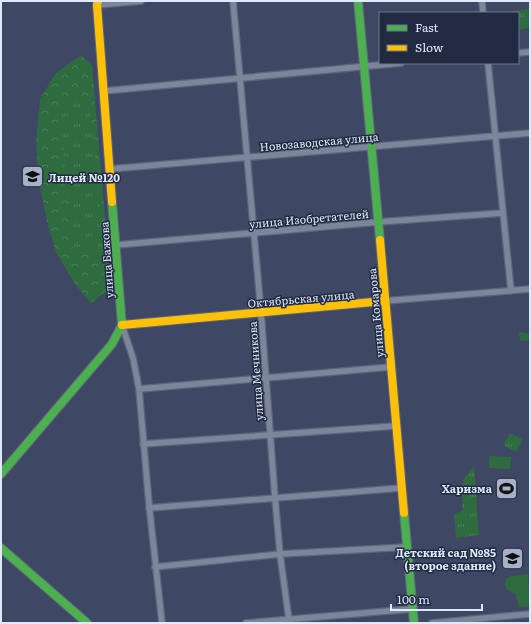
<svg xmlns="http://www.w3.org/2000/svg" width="531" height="624" font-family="Literata,serif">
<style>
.grass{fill:#2e6b3e}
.forest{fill:url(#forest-crowns)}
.park{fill:url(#park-tufts)}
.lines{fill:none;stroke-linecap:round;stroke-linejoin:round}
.street-casing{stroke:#5d657a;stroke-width:8}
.fast-casing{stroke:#5d657a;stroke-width:10}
.slow-casing{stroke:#5d657a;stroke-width:10}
.street{stroke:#7d859a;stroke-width:5.5}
.fast{stroke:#4caf50;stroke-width:8}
.slow{stroke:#ffc107;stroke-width:8}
.labels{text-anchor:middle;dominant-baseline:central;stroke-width:3;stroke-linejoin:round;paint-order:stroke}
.street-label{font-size:11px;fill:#e0e8fb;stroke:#212a40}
.poi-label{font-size:11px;font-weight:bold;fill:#e0e8fb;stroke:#212a40;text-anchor:end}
</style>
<defs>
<pattern id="forest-crowns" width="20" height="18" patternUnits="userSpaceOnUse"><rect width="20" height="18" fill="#2e6b3e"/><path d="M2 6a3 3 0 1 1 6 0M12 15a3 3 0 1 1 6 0" fill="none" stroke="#4c805b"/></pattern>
<pattern id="park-tufts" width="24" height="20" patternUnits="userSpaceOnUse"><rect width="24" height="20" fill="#2e6b3e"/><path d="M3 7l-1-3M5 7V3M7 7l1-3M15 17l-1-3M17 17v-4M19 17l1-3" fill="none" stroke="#4c805b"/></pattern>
</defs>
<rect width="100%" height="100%" fill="#3e4864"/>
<path class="grass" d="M519,332L530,334V340L520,341Z
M489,456L511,457L510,469L489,468Z
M528,574L530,606L519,607L516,594L507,590L505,584L506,579L511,576Z"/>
<path class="forest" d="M81,55L92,65L111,288L91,303L75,284L56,252L48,226L39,181L36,143L40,99L56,73Z"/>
<path class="park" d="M530,9V28L518,30V13H513V11Z
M89,99L103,248L73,251L59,102Z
M510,433L523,440L516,452L503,445Z
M474,466L479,535L456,538L454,514L462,511L463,480Z"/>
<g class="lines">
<defs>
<path id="street" d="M233,1L261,312L275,498L280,554L289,620
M482,1L483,13
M97,5L141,1
M518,53L530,52
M488,63L511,291
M104,91L401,63
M110,169L530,133
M116,245L378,222L503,213
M384,301L530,289
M122,325L133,358L139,389L149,504L162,623
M139,389L390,367
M143,444L396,426
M149,508L401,488
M155,567L280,554L407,547
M246,623L412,609
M432,623L530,614"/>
<path id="fast" d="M358,1L380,240
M1,474L112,344L122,325L112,202
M404,513L414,623
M1,548L87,623"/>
<path id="slow" d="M98,1L97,5L112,202
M380,240L404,513
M122,325L384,301"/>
</defs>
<use href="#street" class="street-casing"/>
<use href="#fast" class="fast-casing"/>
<use href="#slow" class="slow-casing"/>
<use href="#street" class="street"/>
<use href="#fast" class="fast"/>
<use href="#slow" class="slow"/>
</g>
<defs>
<symbol id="school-square" viewBox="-11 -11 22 22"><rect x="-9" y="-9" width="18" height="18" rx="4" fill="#a7b0c6" stroke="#212a40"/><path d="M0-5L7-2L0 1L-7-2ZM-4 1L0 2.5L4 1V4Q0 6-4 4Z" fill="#111"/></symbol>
<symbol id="stadium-square" viewBox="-11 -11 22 22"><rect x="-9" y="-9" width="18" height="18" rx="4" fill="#a7b0c6" stroke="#212a40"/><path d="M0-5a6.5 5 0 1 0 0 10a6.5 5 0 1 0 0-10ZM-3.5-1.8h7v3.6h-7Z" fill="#111"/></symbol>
</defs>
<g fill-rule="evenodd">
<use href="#school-square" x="20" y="164" width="25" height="25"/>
<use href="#stadium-square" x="494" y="476" width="25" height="25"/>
<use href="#school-square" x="500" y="546" width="25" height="25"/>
</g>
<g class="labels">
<g class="street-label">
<text transform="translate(319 141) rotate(-5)">Новозаводская улица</text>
<text transform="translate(309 218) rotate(-5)">улица Изобретателей</text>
<text transform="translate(106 260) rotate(-94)">улица Бажова</text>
<text transform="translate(301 298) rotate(-5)">Октябрьская улица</text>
<text transform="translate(375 313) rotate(-95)">улица Комарова</text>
<text transform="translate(255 371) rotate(-94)">улица Мечникова</text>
</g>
<g class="poi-label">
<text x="48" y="177" text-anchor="start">Лицей №120</text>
<text x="492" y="488">Харизма</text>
<text x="496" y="552">Детский сад №85<tspan x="496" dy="13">(второе здание)</tspan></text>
</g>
</g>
<rect width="531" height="624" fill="none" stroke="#e0e8fb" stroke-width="4"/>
<rect x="379" y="12" width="140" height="52" fill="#212a40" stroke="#6d768b"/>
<rect x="387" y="25" width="20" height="6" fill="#4caf50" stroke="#6d768b"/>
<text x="415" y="32" font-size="12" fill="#e0e8fb">Fast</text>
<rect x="387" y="45" width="20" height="6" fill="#ffc107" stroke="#6d768b"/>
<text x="415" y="52" font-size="12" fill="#e0e8fb">Slow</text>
<path d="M391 604v6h91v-6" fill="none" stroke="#e0e8fb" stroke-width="2"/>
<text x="397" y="604" font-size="12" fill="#e0e8fb" stroke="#212a40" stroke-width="3" paint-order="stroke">100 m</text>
</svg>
